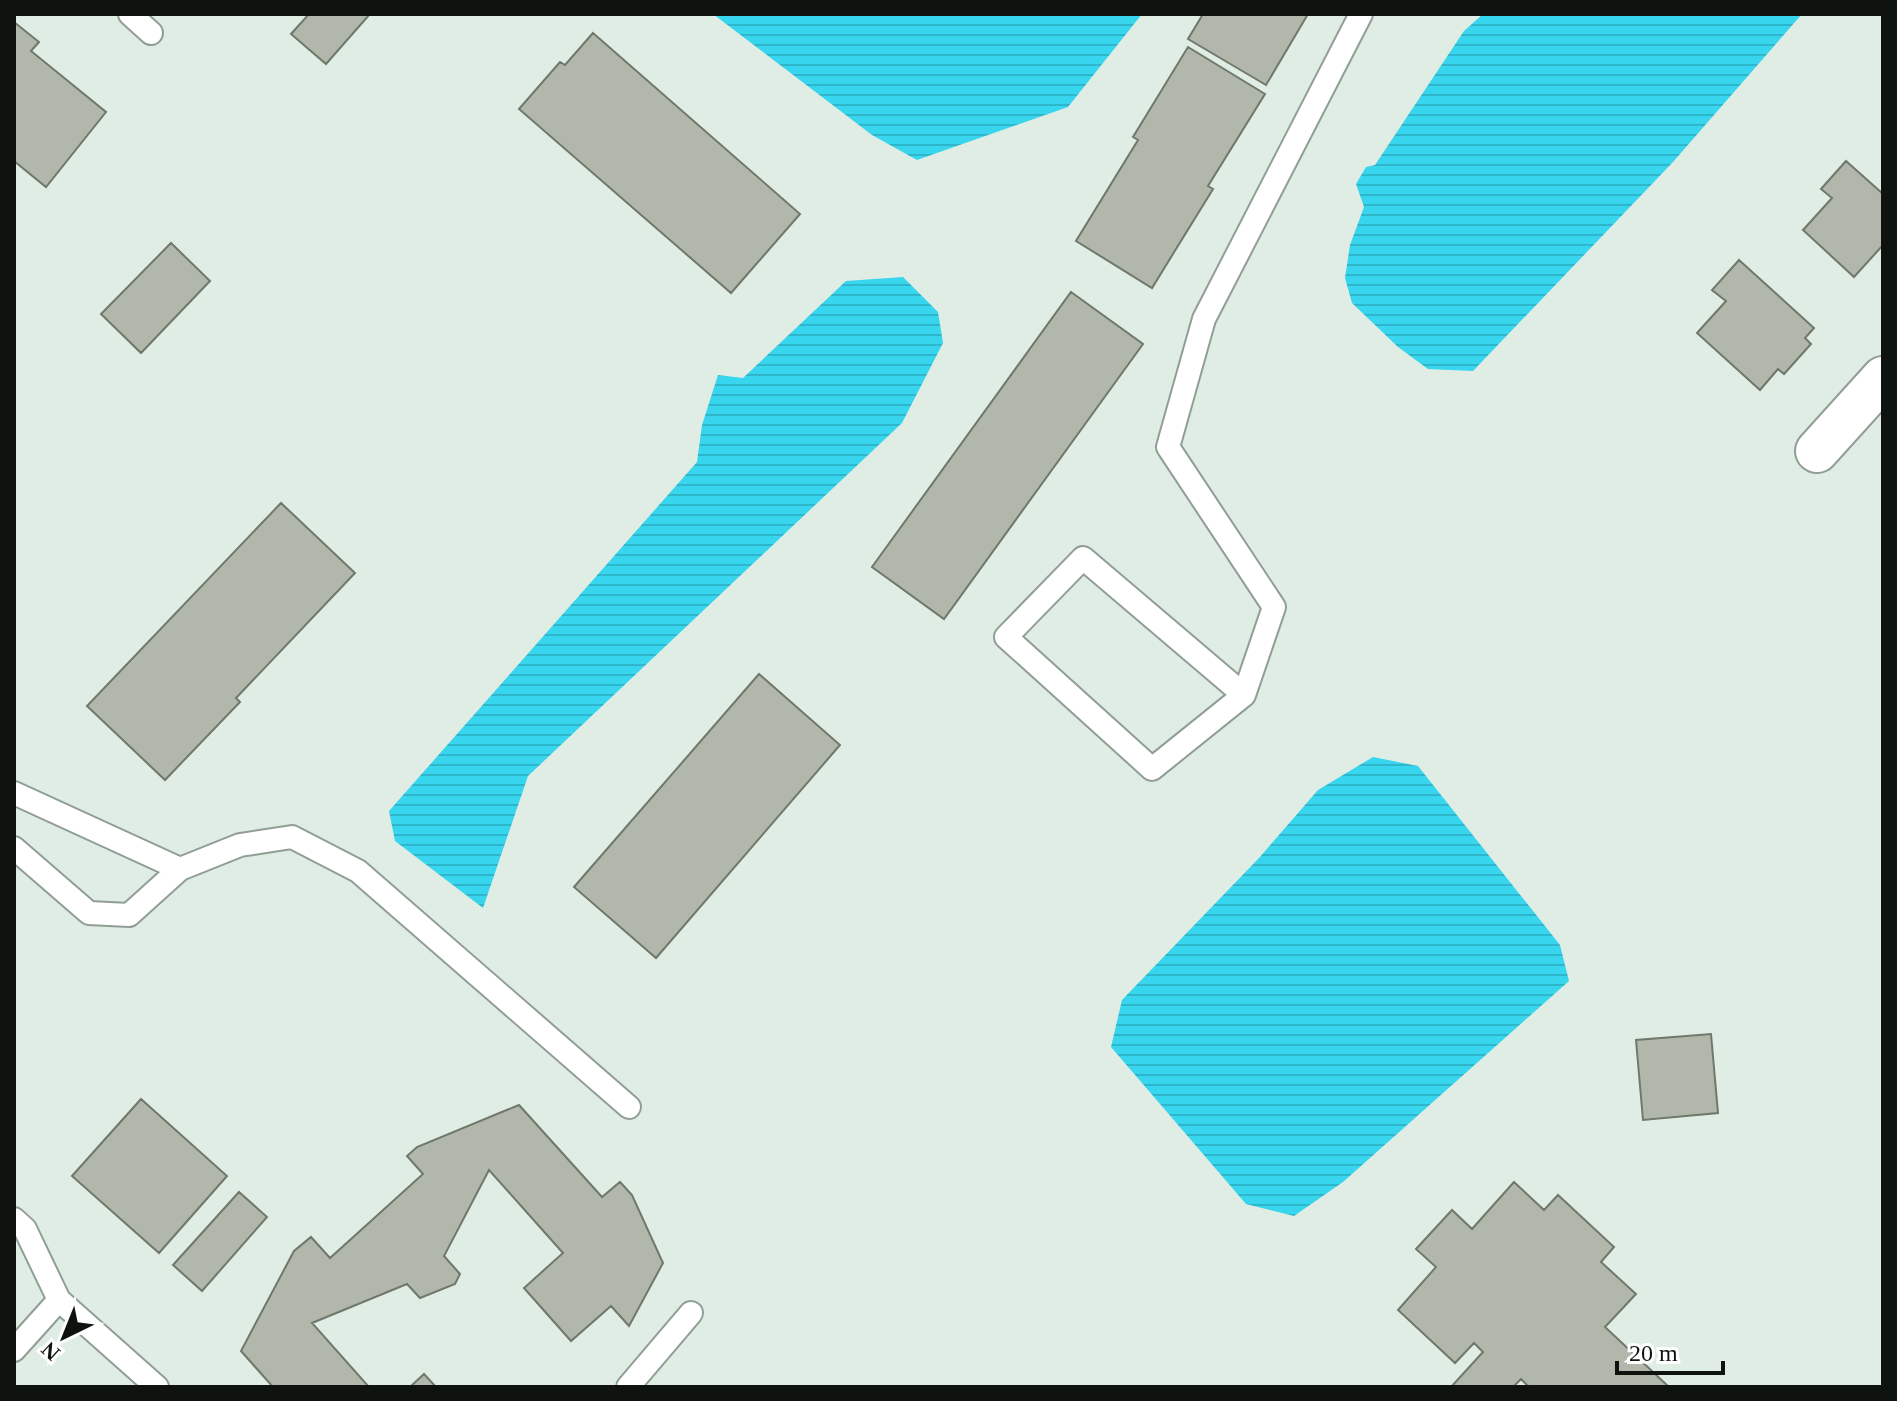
<svg xmlns="http://www.w3.org/2000/svg" width="1897" height="1401" font-family="Georgia,serif">
<style>
.water{fill:url(#water-rules)}
.building{fill:#b1b8ab;stroke:#70776b;stroke-width:2}
.lines{fill:none;stroke-linecap:round;stroke-linejoin:round}
.service-casing{stroke:#919e96;stroke-width:26}
.minor-casing{stroke:#919e96;stroke-width:46}
.service{stroke:#fff;stroke-width:22}
.minor{stroke:#fff;stroke-width:42}
</style>
<defs>
<pattern id="water-rules" width="6" height="5" patternUnits="userSpaceOnUse" patternTransform="scale(2)"><rect width="6" height="5" fill="#38d5ee"/><path d="M0 2.5h6" fill="none" stroke="#30b6cb"/></pattern>
</defs>
<rect width="100%" height="100%" fill="#dfede4"/>
<path class="water" d="M713,14H1142L1068,107L917,160L872,135Z
M1483,14H1802L1673,162L1473,371L1428,369L1398,347L1352,303L1345,278L1350,245L1364,207L1356,184L1366,167L1375,165L1464,31Z
M903,277L938,312L943,343L902,423L528,776L483,908L395,841L389,811L697,462L702,425L718,375L743,378L846,281Z
M1373,757L1418,766L1560,945L1569,981L1343,1182L1294,1216L1246,1204L1111,1047L1122,1000L1259,858L1318,790Z"/>
<path class="building" d="M309,14H370L326,64L291,34Z
M1203,14H1308L1266,85L1188,39Z
M14,22L39,42L31,51L106,112L46,187L14,161Z
M593,33L800,214L731,293L519,109L560,62L565,65Z
M1188,47L1265,94L1208,186L1213,189L1152,288L1076,241L1138,140L1133,137Z
M1846,161L1883,194V245L1854,277L1803,230L1832,198L1821,189Z
M171,243L210,281L141,353L101,314Z
M1739,260L1814,328L1805,338L1811,344L1784,374L1778,369L1760,390L1697,333L1726,301L1712,290Z
M1071,292L1143,344L944,619L872,567Z
M281,503L355,573L236,698L240,702L165,780L87,706Z
M759,674L840,745L656,958L574,887Z
M1711,1034L1718,1113L1643,1120L1636,1040Z
M141,1099L227,1176L159,1253L72,1176Z
M519,1105L602,1197L620,1182L632,1195L663,1263L629,1326L611,1306L571,1341L524,1288L563,1253L489,1170L444,1256L460,1274L455,1284L420,1298L407,1284L312,1323L369,1387H273L241,1351L294,1251L311,1237L330,1258L423,1174L407,1156L417,1147Z
M1514,1182L1544,1210L1558,1195L1614,1247L1601,1262L1636,1294L1605,1327L1669,1387H1529L1521,1379L1513,1387H1451L1483,1352L1474,1343L1455,1363L1398,1310L1436,1267L1416,1249L1452,1210L1472,1229Z
M239,1192L267,1217L202,1291L173,1265Z
M424,1374L436,1387H410Z"/>
<g class="lines">
<defs>
<path id="service" d="M130,14L151,33
M1244,695L1083,558L1006,637L1152,769L1244,695L1274,607L1168,447L1204,319L1361,14
M14,793L180,869
M14,848L89,913L129,915L180,869L240,845L292,837L358,871L629,1107
M14,1219L25,1229L59,1300L157,1387
M14,1350L59,1300
M628,1387L691,1313"/>
<path id="minor" d="M1817,451L1883,378"/>
</defs>
<use href="#service" class="service-casing"/>
<use href="#minor" class="minor-casing"/>
<use href="#service" class="service"/>
<use href="#minor" class="minor"/>
</g>
<rect width="1897" height="1401" fill="none" stroke="#0e1310" stroke-width="32"/>
<g transform="translate(64 1337) rotate(223)" stroke="#ffffff" stroke-width="6" paint-order="stroke">
<path d="M0-6L14 30L0 20L-14 30Z" fill="#0e1310"/>
<text y="-12" font-size="22" font-weight="bold" text-anchor="middle" fill="#0e1310">N</text>
</g>
<path d="M1617 1361v12h106v-12" fill="none" stroke="#0e1310" stroke-width="4"/>
<text x="1629" y="1361" font-size="24" fill="#0e1310" stroke="#ffffff" stroke-width="6" paint-order="stroke">20 m</text>
</svg>
